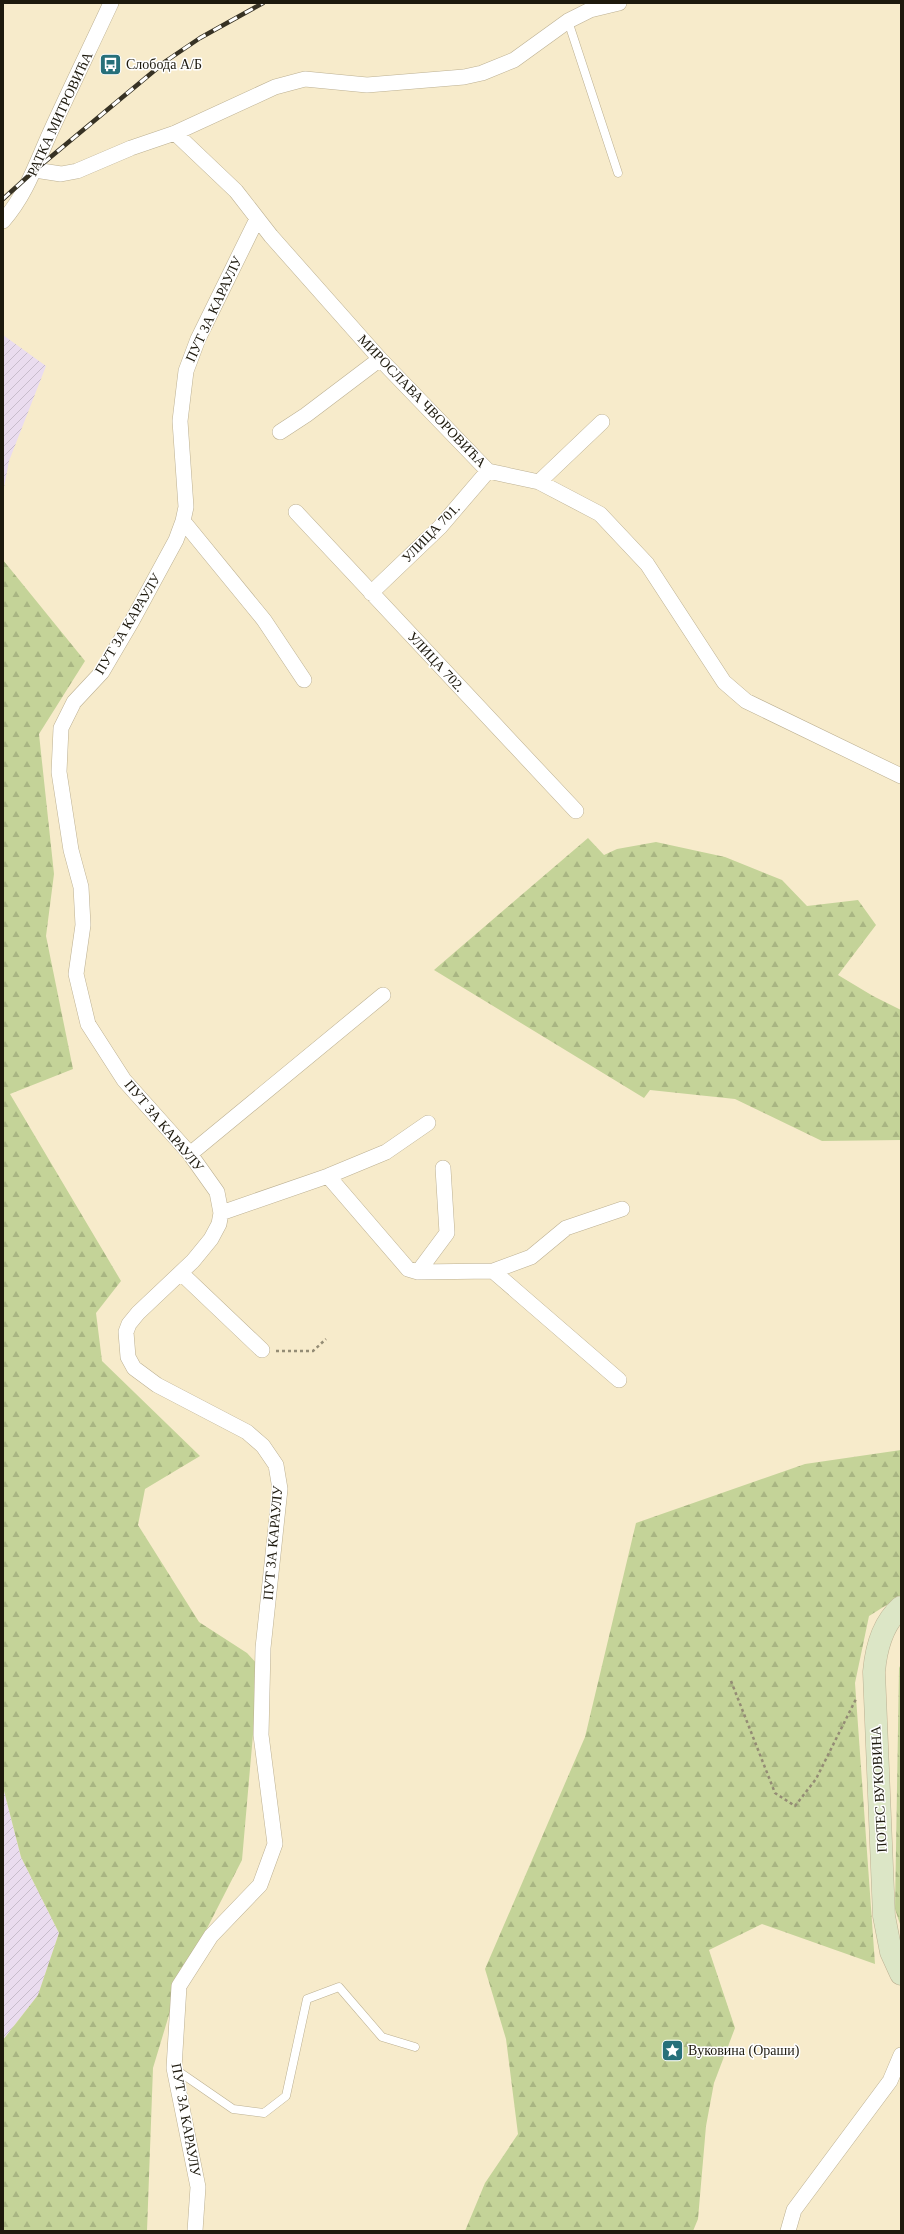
<svg xmlns="http://www.w3.org/2000/svg" width="904" height="2234" font-family="'Times New Roman',serif">
<style>
.industrial{fill:url(#industrial-furrows)}
.forest{fill:url(#forest-firs)}
.lines{fill:none;stroke-linecap:round;stroke-linejoin:round}
.service-casing{stroke:#bcb092;stroke-width:9}
.minor-casing{stroke:#bcb092;stroke-width:16}
.secondary-casing{stroke:#bcb092;stroke-width:23}
.path{stroke:#948c75;stroke-width:2.5;stroke-dasharray:3 3;stroke-linecap:butt}
.service{stroke:#fff;stroke-width:8}
.minor{stroke:#fff;stroke-width:15}
.secondary{stroke:#dce6c6;stroke-width:22}
.rail-casing{stroke:#373224;stroke-width:4.5}
.rail{stroke:#fff;stroke-width:3;stroke-dasharray:9;stroke-linecap:butt}
.labels{text-anchor:middle;dominant-baseline:central;stroke-width:3;stroke-linejoin:round;paint-order:stroke}
.poi-label{font-size:14px;fill:#1d190d;stroke:#fff;text-anchor:start}
.street-label{font-size:14px;fill:#1d190d;stroke:#fff}
</style>
<defs>
<pattern id="industrial-furrows" width="10" height="10" patternUnits="userSpaceOnUse"><rect width="10" height="10" fill="#eadcef"/><path d="M-1 1l2-2M0 10L10 0M9 11l2-2" fill="none" stroke="#c8bccc"/></pattern>
<pattern id="forest-firs" width="22" height="20" patternUnits="userSpaceOnUse"><rect width="22" height="20" fill="#c4d398"/><path d="M5 1l3.5 6h-7zM16 11l3.5 6h-7z" fill="#a8b582"/></pattern>
</defs>
<rect width="100%" height="100%" fill="#f7ebcb"/>
<path class="industrial" d="M3,335L46,366L9,461L3,493Z
M3,1787L21,1857L59,1933L38,1995L3,2040Z"/>
<path class="forest" d="M3,560L85,661L39,734L54,874L46,936L73,1069L10,1094L121,1281L96,1313L102,1361L200,1456L145,1489L138,1525L199,1622L247,1653L259,1666L242,1860L178,1985L153,2068L147,2231H3V2040L38,1995L59,1933L21,1857L3,1787Z
M588,838L604,855L617,849L656,842L725,857L782,880L807,906L858,900L876,925L838,975L873,996L901,1010V1140L822,1141L735,1099L650,1090L644,1098L434,970Z
M901,1450V1596L869,1616L855,1683L875,1964L762,1924L709,1950L735,2028L714,2083L706,2126L698,2219L693,2231H465L485,2183L518,2134L506,2039L485,1969L585,1737L636,1523L805,1464Z
M901,1664V1927L895,1909L899,1668Z"/>
<g class="lines">
<defs>
<path id="service" d="M568,21L618,173
M175,2069L233,2109L264,2113L286,2096L307,1999L339,1987L382,2037L415,2047"/>
<path id="minor" d="M175,133L236,191L271,236L380,359L488,471L539,482L600,514L647,564L724,682L746,701L901,776
M35,170L61,174L77,171L131,148L175,133L275,87L305,79L367,85L464,77L482,73L514,60L568,21L590,10L619,3
M3,221C26,195 36,164 50,133C70,89 91,46 111,3
M280,432L306,415L380,359
M539,482L602,422
M296,512L576,811
M183,521L264,620L304,680
M371,593L440,527L488,471
M190,1154L383,995
M328,1176L408,1269L418,1272L493,1271L531,1257L566,1228L622,1209
M221,1213L328,1176L386,1152L428,1123
M493,1271L619,1380
M418,1272L447,1233L443,1168
M181,1273L262,1350
M195,2231L198,2187L174,2068L179,1986L211,1936L260,1885L275,1844L261,1735L263,1648L280,1489L276,1465L263,1446L247,1432L157,1385L134,1368L128,1357L126,1332L129,1324L138,1313L193,1261L211,1239L219,1224L221,1213L217,1192L190,1154L124,1080L88,1024L76,974L83,925L81,887L71,850L59,772L61,728L74,702L102,672L132,621L176,540L183,521L186,507L180,421L186,371L198,339L257,219
M788,2231L794,2210L890,2081L901,2055"/>
<path id="secondary" d="M901,1607C882,1624 876,1648 874,1672L884,1916L891,1952L901,1974"/>
</defs>
<use href="#service" class="service-casing"/>
<use href="#minor" class="minor-casing"/>
<use href="#secondary" class="secondary-casing"/>
<path class="path" d="M276,1351H313L326,1339
M731,1681L775,1793L795,1806L816,1779L856,1699"/>
<use href="#service" class="service"/>
<use href="#minor" class="minor"/>
<use href="#secondary" class="secondary"/>
<defs>
<path id="rail" d="M3,199L35,170L166,61L200,38L263,3"/>
</defs>
<use href="#rail" class="rail-casing"/>
<use href="#rail" class="rail"/>
</g>
<defs>
<symbol id="bus-square" viewBox="-11 -11 22 22"><rect x="-9" y="-9" width="18" height="18" rx="4" fill="#27707a" stroke="#fff"/><path d="M-5-6H5V4H4V6H2V4H-2V6H-4V4H-5ZM-3.5-4V0h7V-4ZM-3.5 1.2v1.5H-2V1.2ZM2 1.2v1.5H3.5V1.2Z" fill="#fff"/></symbol>
<symbol id="sight-square" viewBox="-11 -11 22 22"><rect x="-9" y="-9" width="18" height="18" rx="4" fill="#27707a" stroke="#fff"/><path d="M0-6L1.8-2.2L6-1.7L2.9 1.2L3.7 5.4L0 3.3L-3.7 5.4L-2.9 1.2L-6-1.7L-1.8-2.2Z" fill="#fff"/></symbol>
</defs>
<g fill-rule="evenodd">
<use href="#bus-square" x="98" y="52" width="25" height="25"/>
<use href="#sight-square" x="660" y="2038" width="25" height="25"/>
</g>
<g class="labels">
<g class="poi-label">
<text x="126" y="64">Слобода А/Б</text>
<text x="688" y="2050">Вуковина (Ораши)</text>
</g>
<g class="street-label">
<text transform="translate(60 114) rotate(-65)">РАТКА МИТРОВИЋА</text>
<text transform="translate(214 309) rotate(-65)">ПУТ ЗА КАРАУЛУ</text>
<text transform="translate(422 401) rotate(46)">МИРОСЛАВА ЧВОРОВИЋА</text>
<text transform="translate(431 533) rotate(-46)">УЛИЦА 701.</text>
<text transform="translate(128 624) rotate(-59)">ПУТ ЗА КАРАУЛУ</text>
<text transform="translate(436 662) rotate(47)">УЛИЦА 702.</text>
<text transform="translate(164 1126) rotate(50)">ПУТ ЗА КАРАУЛУ</text>
<text transform="translate(273 1543) rotate(-85)">ПУТ ЗА КАРАУЛУ</text>
<text transform="translate(879 1789) rotate(-93)">ПОТЕС ВУКОВИНА</text>
<text transform="translate(186 2120) rotate(80)">ПУТ ЗА КАРАУЛУ</text>
</g>
</g>
<rect width="904" height="2234" fill="none" stroke="#1d190d" stroke-width="8"/>
</svg>
